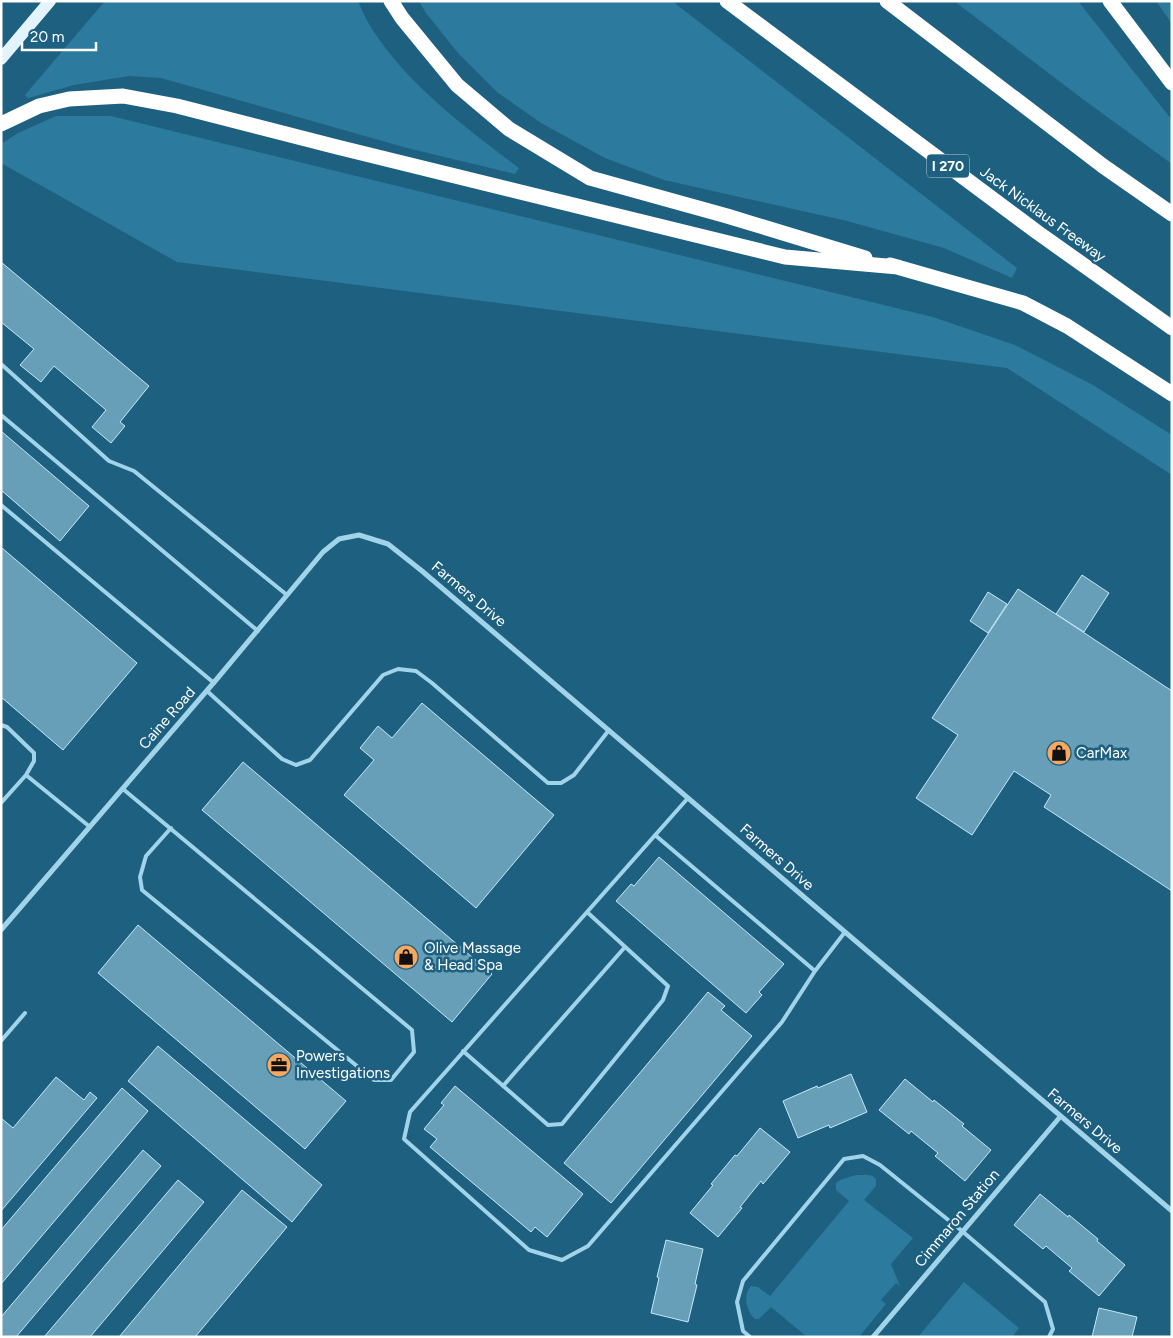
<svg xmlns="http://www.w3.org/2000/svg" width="1173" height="1338" font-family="Figtree,sans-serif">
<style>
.green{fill:#2c7a9d}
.building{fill:#679fb9;stroke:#c5e8f7}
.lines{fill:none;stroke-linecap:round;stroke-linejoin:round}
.service{stroke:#a1d3e9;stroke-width:4}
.minor{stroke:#a1d3e9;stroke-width:5}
.primary{stroke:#e4f4fe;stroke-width:12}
.motorway{stroke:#fff;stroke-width:15}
.labels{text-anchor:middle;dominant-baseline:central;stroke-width:5;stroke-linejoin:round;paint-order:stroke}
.shield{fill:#1d6080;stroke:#bbcfd9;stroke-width:1}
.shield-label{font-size:14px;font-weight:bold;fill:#fff}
.street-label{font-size:15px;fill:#fff;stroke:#1d6080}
.poi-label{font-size:15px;fill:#fff;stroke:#1d6080;text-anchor:start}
</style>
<rect width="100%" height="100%" fill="#1d6080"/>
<path class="green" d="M105,1H358C362,10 366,20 372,29C409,86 465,127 519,168L515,174L407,148L161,78L129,76L74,85L28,98L25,95Z
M419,1H672L1017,268L1012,278L944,248L847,221L664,180L605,158L541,123L497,92L458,53L426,13Z
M954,1H1078L1172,120V164L1084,100Z
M1156,1H1172V24Z
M56,116H111L933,317L1015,345L1093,385L1172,435V475L1007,368L177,262L1,163V144L18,133Z
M856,1175C863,1175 871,1173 876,1179V1186L864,1200L913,1238L891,1264L900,1286L896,1283L881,1300L886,1304L859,1337H807L771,1307L759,1319H755C747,1312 742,1295 751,1286L758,1287L770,1296L849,1201L836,1190V1183L840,1180Z
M964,1282L1019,1328L1012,1337H918Z"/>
<path class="building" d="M1,262L149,386L120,422L125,426L111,443L92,427L106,410L54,366L41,382L20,365L34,349L1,322Z
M1,431L89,506L60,541L1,490Z
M2,548L137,663L63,750L1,697V549Z
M1082,575L1109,593L1084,632L1056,614Z
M1018,589L1172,691V891L1044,807L1051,795L1014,771L972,835L916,798L958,735L932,718Z
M988,592L1007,604L988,633L970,621Z
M422,703L554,815L476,908L344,795L374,760L360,748L378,726L392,738Z
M243,762L492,974L452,1022L202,810Z
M659,857L784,964L759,992L762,995L746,1013L616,901L631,884L634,886Z
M138,925L346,1101L305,1149L98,973Z
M708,992L725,1006L721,1010L752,1036L611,1203L564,1163Z
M158,1046L322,1185L292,1222L128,1081Z
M851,1074L867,1112L830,1128L829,1125L798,1138L783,1101L817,1086L818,1088Z
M56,1077L84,1100L90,1092L97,1098L1,1211V1118L13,1128Z
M905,1079L933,1102L934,1100L964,1124L962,1126L991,1150L965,1181L935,1156L938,1153L911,1131L909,1134L879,1110Z
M455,1086L583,1194L547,1237L535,1227L531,1232L430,1147L437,1139L424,1129L444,1105L441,1103Z
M122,1088L148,1111L1,1284V1230Z
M760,1128L790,1152L763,1184L761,1181L740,1207L742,1208L718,1237L690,1213L713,1185L711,1184L735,1155L737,1156Z
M143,1150L161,1166L16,1337H1V1317Z
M178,1180L204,1202L90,1337H44Z
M242,1190L287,1227L195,1337H119Z
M1040,1194L1068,1217L1069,1215L1098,1239L1097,1241L1125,1265L1099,1296L1069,1271L1072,1268L1046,1246L1043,1249L1014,1225Z
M666,1240L703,1249L695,1284L697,1285L688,1322L651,1313L659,1278L657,1277Z
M1099,1308L1137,1317L1132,1337H1092Z"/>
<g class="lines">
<path class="service" d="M1,364L109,461L134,471L287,595
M1,415L258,631
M1,505L214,683
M207,691L282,759L296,765L310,760L383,675L398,669L416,671L432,683L548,783H561L574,775L609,730
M1,725L7,727L34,753V761L26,775
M123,789L412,1030L414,1052L391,1080H374L142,890L140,877L146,856L171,828
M688,798L410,1112L404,1139L529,1250L562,1260L588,1246L782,1022L815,971L845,932
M1,803L26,775L90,827
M655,835L815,971
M1,1041L25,1013
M463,1051L548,1125L562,1124L663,1000L668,986L587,912
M503,1086L625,947
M750,1337L743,1331L737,1302L743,1281L844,1159L863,1156L880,1165L962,1231L1045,1302L1053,1329L1049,1337"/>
<path class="minor" d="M1,930L216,680L323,552L339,539L359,535L388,544L422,571L1172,1211
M873,1337L1060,1117"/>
<path class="primary" d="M1,59L50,1"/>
<path class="motorway" d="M391,1L402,18L457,85L509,129L590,178L727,216L865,258
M727,1L1037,232L1172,328
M887,1L1103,166L1172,214
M1110,1L1172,83
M1,124L39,106L69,99L123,96L177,106L337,147L785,257L898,267
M890,265L1023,303L1067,326L1172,394"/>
</g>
<defs>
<symbol id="shop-disc" viewBox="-11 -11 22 22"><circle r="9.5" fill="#f9a860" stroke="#1d6080"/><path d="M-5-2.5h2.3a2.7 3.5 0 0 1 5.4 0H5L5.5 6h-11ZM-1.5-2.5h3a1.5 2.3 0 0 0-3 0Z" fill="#111"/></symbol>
<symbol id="office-disc" viewBox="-11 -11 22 22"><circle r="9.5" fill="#f9a860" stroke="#1d6080"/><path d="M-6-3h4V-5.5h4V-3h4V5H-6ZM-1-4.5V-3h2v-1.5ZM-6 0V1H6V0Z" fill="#111"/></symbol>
</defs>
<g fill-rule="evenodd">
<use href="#shop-disc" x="1045" y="739" width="28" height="28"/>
<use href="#shop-disc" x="392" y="943" width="28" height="28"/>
<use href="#office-disc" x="265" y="1051" width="28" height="28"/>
</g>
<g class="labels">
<rect class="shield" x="927" y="154.5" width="42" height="23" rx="4"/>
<g class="shield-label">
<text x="948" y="166">I 270</text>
</g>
<g class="street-label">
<text transform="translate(1043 214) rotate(36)">Jack Nicklaus Freeway</text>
<text transform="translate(469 594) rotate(40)">Farmers Drive</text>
<text transform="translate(167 718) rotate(-49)">Caine Road</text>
<text transform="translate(777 857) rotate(41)">Farmers Drive</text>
<text transform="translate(1085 1121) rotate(40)">Farmers Drive</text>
<text transform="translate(957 1218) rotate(-50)">Cimmaron Station</text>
</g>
<g class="poi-label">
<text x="1076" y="753">CarMax</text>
<text x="424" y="948">Olive Massage<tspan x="424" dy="17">&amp; Head Spa</tspan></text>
<text x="296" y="1056">Powers<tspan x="296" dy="17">Investigations</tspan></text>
</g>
</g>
<rect width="1173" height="1338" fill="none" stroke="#ffffff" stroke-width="5"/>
<path d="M22 42v8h74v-8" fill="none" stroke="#ffffff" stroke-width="2.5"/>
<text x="30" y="42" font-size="15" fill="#ffffff" stroke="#1d6080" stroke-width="4" paint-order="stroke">20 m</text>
</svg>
